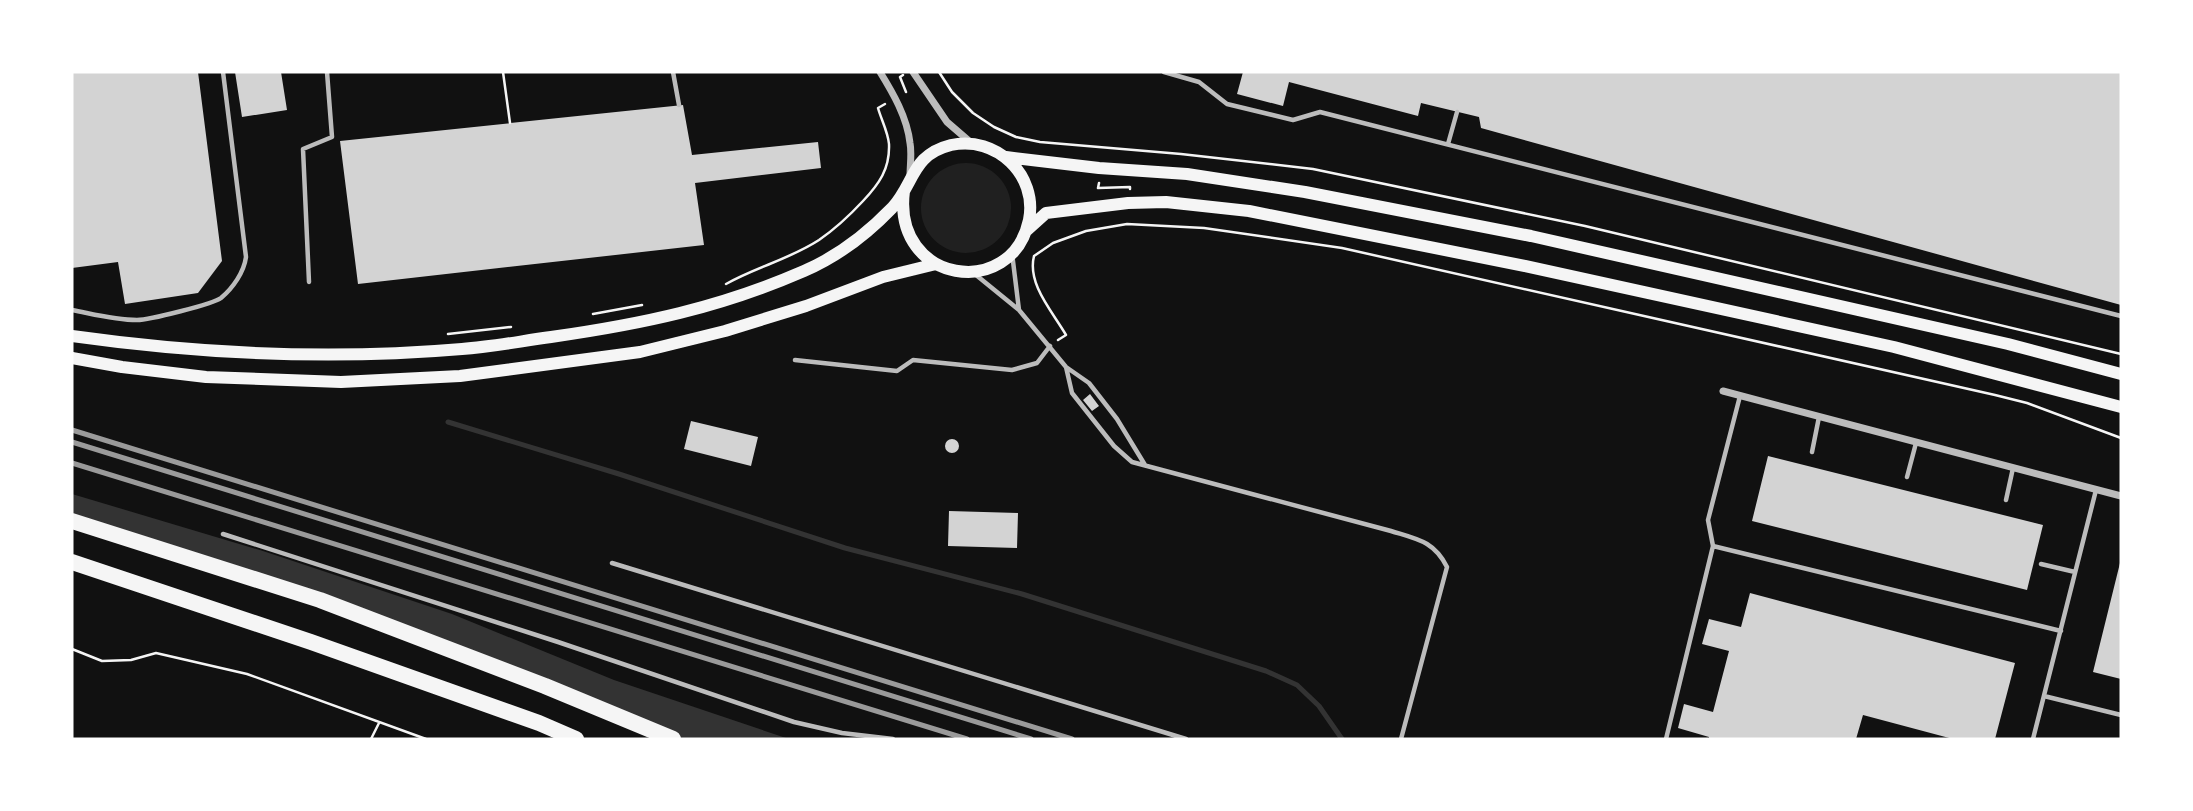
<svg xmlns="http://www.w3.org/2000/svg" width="2193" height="811" font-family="Ubuntu,sans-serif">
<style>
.green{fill:#202020}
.water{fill:#333}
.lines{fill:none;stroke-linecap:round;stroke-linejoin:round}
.stream{stroke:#333;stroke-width:5}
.building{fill:#d3d3d3}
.path{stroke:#f5f5f5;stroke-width:2.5}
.service{stroke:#bcbcbc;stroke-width:4.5}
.minor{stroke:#bcbcbc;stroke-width:7}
.primary{stroke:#f5f5f5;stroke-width:12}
.motorway{stroke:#f5f5f5;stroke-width:16}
.rail{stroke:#9a9a9a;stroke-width:5}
</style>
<rect width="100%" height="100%" fill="#111"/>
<path class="green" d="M921 208a45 45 0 1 1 90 0a45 45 0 1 1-90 0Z"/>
<path class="water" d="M72,494L263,551L452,614L614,680L789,739H663L437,650L72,515Z"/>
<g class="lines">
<path class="stream" d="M448,422L619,474L845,548L1022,594L1266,671L1297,685L1319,706L1342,739"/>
</g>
<path class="building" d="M72,72H198L222,261L198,293L125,304L118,262L72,268Z
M235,72H281L287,110L242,117Z
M1243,72H2121V305L1481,128L1479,117L1421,103L1418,116L1289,82L1283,106L1237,94Z
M683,105L692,155L818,142L821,168L695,183L704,245L358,284L340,141Z
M1090,394L1099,406L1092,411L1083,400Z
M691,421L758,437L751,466L684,449Z
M945 446a7 7 0 1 1 14 0a7 7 0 1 1-14 0Z
M1768,456L2043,525L2027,590L1752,521Z
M949,511L1018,513L1017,548L948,546Z
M2120,563H2121V679L2093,672Z
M1750,593L2015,663L1995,739H1953L1863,715L1856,739H1709V737L1678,728L1684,704L1713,712L1729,651L1702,644L1709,619L1741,627Z"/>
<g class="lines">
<path class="path" d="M503,72L510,123
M939,72L952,92L973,113L994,127L1016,137L1040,142L1181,154L1313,169L1585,226L2121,354
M903,75L900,77L906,92
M1099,183L1098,188L1130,187V189
M726,284C756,267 790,259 819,240C835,229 850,215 863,201C879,184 890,169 889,144C888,132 881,119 878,108L885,104
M593,314L642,305
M448,334L511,327
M1058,340L1066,335C1052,311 1027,284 1034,256L1053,243L1086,231L1127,224L1204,228L1342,248L1995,395L2027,403L2121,438
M72,649L102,661L131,660L156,653L247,674L426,739
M371,739L379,723"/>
<path class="service" d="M673,72L679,105
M1164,72L1199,82L1227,104L1293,120L1320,112L2121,316
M1448,144L1457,112
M1012,253L1019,310
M976,275L1019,310L1066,367L1089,383L1117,419L1145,465
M309,282L303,149L332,137L327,72
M72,310C93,314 115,320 137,320C149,320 213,304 221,298C233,288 244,272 246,257L223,72
M795,360L897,371L913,360L1012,370L1037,363L1050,346
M1066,367L1072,393L1114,446L1132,462L1391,531C1417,539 1434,541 1447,567L1401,739
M1812,452L1819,417
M1907,477L1916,443
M2006,500L2013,468
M223,534L558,642L794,722L842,733L893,739
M1713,546L1708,520L1740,396
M612,563L1186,739
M2041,564L2075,572
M2044,696L2121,715
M1666,739L1713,546L2061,631
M2033,739L2096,490"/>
<path class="minor" d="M880,72C893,93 907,117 910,143C912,153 910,165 910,176
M913,72L947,122L969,141
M1723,391L2121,496"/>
<path class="primary" d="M1006,157L1099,168L1187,174L1305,192L1531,236L2008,344L2121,374
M1026,231L1046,213L1128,203L1166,202L1249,211L1525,266L1894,347L2121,407
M72,336C200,354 333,360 462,349C492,347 521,341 551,337C642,324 719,308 804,271C839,256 866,235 892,208C915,183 911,155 951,145C996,135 1038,175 1029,220C1012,301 892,284 904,191
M72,358L122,367L206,377L341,382L460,376L640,352L725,331L806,306L883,277L936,264"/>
<path class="motorway" d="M72,521L320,600L545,686L673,739
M72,562L311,642L539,723L576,739"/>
<path class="rail" d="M72,430L1072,739
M72,442L1031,739
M72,463L967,739"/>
</g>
<rect width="2193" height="811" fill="none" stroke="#ffffff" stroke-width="147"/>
</svg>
